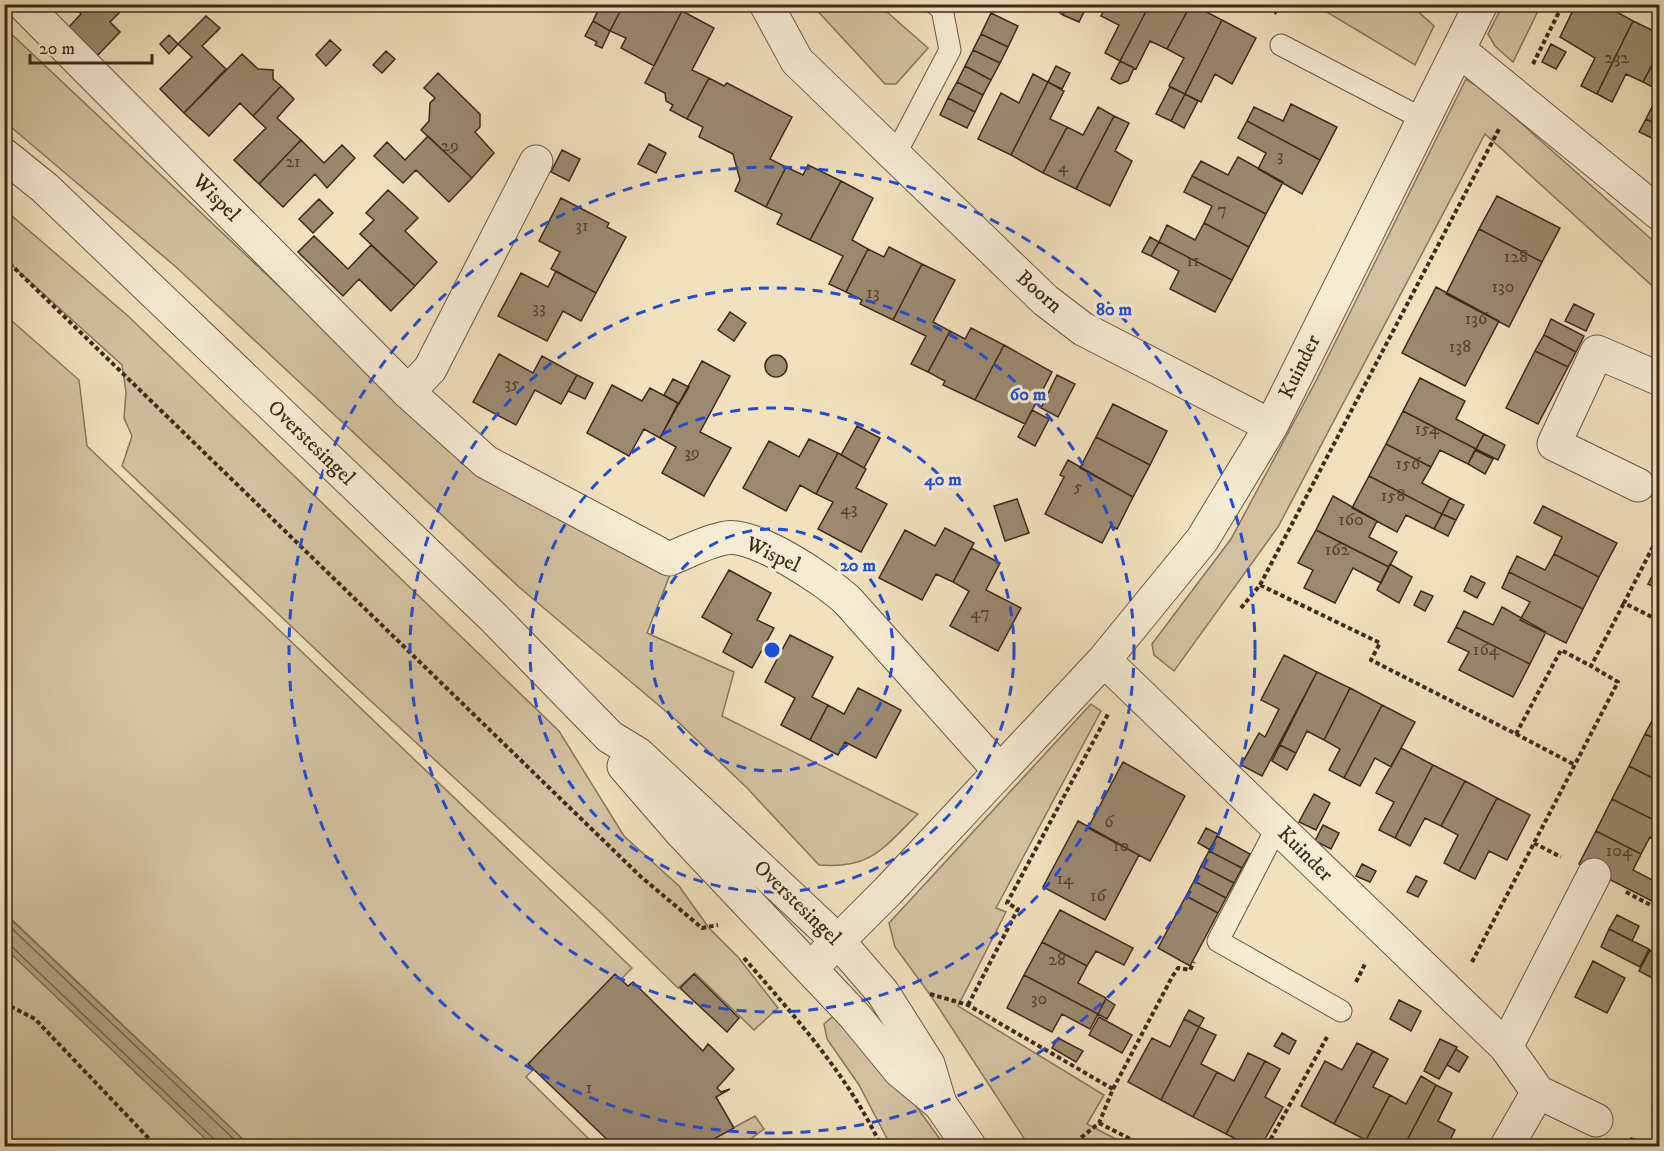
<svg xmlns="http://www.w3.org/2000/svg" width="1664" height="1151" font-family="'IM FELL DW Pica',serif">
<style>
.green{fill:#d3c2a1;stroke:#88765e;stroke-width:1.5}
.water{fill:#b4a286;stroke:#85725b;stroke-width:1.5}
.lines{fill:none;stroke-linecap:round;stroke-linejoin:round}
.shore{stroke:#796650;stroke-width:1.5}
.building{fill:#9b896f;stroke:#3e291b;stroke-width:1.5}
.service-casing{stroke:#6b5744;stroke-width:23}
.minor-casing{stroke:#6b5744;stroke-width:35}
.tertiary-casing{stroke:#6b5744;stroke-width:35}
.path{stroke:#3e291b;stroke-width:4;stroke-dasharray:4.5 3;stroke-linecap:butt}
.service{stroke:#f6ecd4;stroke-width:21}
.minor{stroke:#f6ecd4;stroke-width:33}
.tertiary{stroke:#f6ecd4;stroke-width:33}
.ring{fill:none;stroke:#1d4ed8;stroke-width:3;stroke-dasharray:10 8}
.labels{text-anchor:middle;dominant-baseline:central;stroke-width:6;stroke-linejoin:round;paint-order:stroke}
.number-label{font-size:18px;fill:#554130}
.street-label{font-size:21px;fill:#3e291b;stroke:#f6ecd4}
.centre{fill:#1d4ed8;stroke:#f6ecd4;stroke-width:3}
.ring-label{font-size:18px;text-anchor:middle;font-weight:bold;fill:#1d4ed8;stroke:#f6ecd4;stroke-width:6;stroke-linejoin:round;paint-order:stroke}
</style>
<rect width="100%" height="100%" fill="#f1e1bd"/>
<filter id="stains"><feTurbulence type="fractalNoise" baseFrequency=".00333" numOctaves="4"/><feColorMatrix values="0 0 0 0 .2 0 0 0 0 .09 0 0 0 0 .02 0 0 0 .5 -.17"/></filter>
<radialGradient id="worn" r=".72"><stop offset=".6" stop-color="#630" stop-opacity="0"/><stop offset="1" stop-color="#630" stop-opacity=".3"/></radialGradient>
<path class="green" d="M812,5H879L928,48L896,84H885Z
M1315,5H1411L1434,26L1415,65Z
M1503,5H1541L1513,62L1495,46L1488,34Z
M4,27L477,473L673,567L647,633L734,672L722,716L918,814C883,848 872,869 819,865L747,788L676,720L519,587L176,267L5,122Z
M1466,79L1486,92L1659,246V292L1485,134L1278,527L1174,671L1154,655L1152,644L1231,539L1317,379Z
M4,209L128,316L559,731L624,836L679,886L709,928L738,957L778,1008L754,1030L695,973L678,988L599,911L348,680L122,466L132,436L124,418L126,392L122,365L5,259Z
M4,314L79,380L87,446L632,968L526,1077L596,1146H250L5,913Z
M1091,704L1101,711L996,908L1006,912L958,1006L1104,1095L1087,1124L1129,1146H1029L931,996L895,947L889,923Z
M5,948L213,1146H5Z
M839,1011L908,1095L945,1146H891L859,1085L827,1039L824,1024Z
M755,1116L764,1129L741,1146H700Z"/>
<path class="water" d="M4,913L250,1146H213L5,948Z"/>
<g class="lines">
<path class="shore" d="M4,921L241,1146
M4,944L11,946L215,1140L217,1146"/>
</g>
<path class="building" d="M72,4H120L124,8L110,22L120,32L96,57L67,29L81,14Z
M601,4H624L610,31L593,21Z
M624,4H669L682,11L654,66L621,48L626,38L610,31Z
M1048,4H1068L1063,15Z
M1068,4H1088L1079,22L1063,15Z
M1107,4H1150L1120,61L1105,53L1119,25L1101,16Z
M1150,4H1191L1167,49L1150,41L1136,69L1120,61Z
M1191,4L1222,20L1185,94L1169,86L1184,58L1167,49Z
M1576,4H1603L1633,21L1597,94L1581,86L1595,58L1560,37Z
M682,11L714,28L692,70L709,78L687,119L670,110L673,105L666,101L665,93L645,83Z
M991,13L1018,26L1008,47L981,34Z
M206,16L220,28L202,46L226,69L184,113L160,89L192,57L178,44Z
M1222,20L1256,38L1232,84L1215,74L1201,102L1185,94Z
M593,21L610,31L602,48L595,45L597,42L585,36Z
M1633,21L1660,34V50L1643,82L1626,74L1612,102L1597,94Z
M981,34L1008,47L1000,63L973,50Z
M169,35L178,44L169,54L160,44Z
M330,40L341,50L326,66L316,55Z
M1551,44L1566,52L1556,69L1542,62Z
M973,50L1000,63L991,80L965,66Z
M1660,50V91L1643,82Z
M386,51L395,59L382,73L373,65Z
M242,54L258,69L273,70V79L281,86L253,116L240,103L209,136L184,113Z
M1120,61L1134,68L1128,81L1120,84L1111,79Z
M965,66L991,80L983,95L957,82Z
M1056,66L1070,73L1062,89L1048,82Z
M438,73L480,114V127L475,132L494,153L472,178L421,130L429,121L430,103L435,98L424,88Z
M1033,74L1048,82L1011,155L978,139L1001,93L1019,103Z
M709,78L724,86L727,83L792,117L770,159L786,167L766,207L735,191L740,180L733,154L699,137L703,127L687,119Z
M957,82L983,95L975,112L948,98Z
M1048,82L1064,91L1050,119L1067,127L1043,173L1011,155Z
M281,86L294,99L277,118L301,140L259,184L234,160L266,128L253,116Z
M1170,87L1185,94L1171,121L1156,114Z
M1660,91V126L1646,119Z
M1185,94L1198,101L1184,128L1171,121Z
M948,98L975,112L967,128L940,115Z
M1291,104L1337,127L1320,160L1247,121L1254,107L1283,121Z
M1098,107L1114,116L1076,189L1043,173L1067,127L1083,135Z
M1114,116L1129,123L1115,151L1132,161L1110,206L1076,189Z
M1646,119L1660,126L1654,139L1639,132Z
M1247,121L1320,160L1302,194L1258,169L1266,153L1238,138Z
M428,136L472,178L449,202L416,170L403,183L374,156L387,142L405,160Z
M301,140L324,163L342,145L355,158L327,188L315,174L283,207L259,184Z
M649,144L666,153L656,173L638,164Z
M562,150L580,159L569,181L551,172Z
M1238,157L1283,182L1266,214L1192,176L1201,161L1228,175Z
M808,165L841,181L810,240L777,224L782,214L766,207L786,167L803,175Z
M1192,176L1266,214L1249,247L1204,223L1212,206L1184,192Z
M841,181L873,198L852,240L868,249L846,292L829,284L843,256L810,240Z
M388,190L418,218L405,231L437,262L415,286L360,234L374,220L366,213Z
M1497,196L1560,228L1542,262L1479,229Z
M561,198L609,223L607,227L626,237L596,293L551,269L560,252L539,241Z
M319,199L333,213L313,233L299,219Z
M1204,223L1249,247L1232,280L1159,242L1167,225L1195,240Z
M1479,229L1542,262L1509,327L1446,294Z
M314,236L348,269L371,245L415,286L391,311L359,279L343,296L298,252Z
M1150,237L1159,242L1151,256L1142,252Z
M1159,242L1232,280L1215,312L1170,289L1179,271L1151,256Z
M889,247L922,264L893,320L860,304L862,300L846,292L868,249L884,257Z
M922,264L955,280L933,322L950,331L928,372L911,364L926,336L893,320Z
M556,271L596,293L581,321L563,311L547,341L498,316L521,273L548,287Z
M1436,287L1499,321L1465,386L1402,353Z
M1574,304L1594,314L1586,331L1565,321Z
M730,312L746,323L734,341L718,330Z
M1551,319L1584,336L1576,352L1544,335Z
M971,328L1004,345L975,400L943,385L945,381L928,372L950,331L965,339Z
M1544,335L1576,352L1568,367L1535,351Z
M1004,345L1052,372L1025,424L975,400Z
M1535,351L1568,367L1538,424L1506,408Z
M499,354L533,373L542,356L577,375L561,404L535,390L516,425L473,402Z
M765 366a11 11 0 1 1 22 0a11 11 0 1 1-22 0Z
M702,361L730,376L700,432L731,448L704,496L662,473L676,447L660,438Z
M577,375L593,383L585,399L568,391Z
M1057,375L1075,384L1058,417L1041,408Z
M1420,378L1465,401L1456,419L1484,434L1476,449L1403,411Z
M673,379L689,387L679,404L664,395Z
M612,385L642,401L650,388L678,403L660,438L644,429L629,456L587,433Z
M1113,404L1167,431L1150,465L1096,437Z
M1032,410L1049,419L1035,446L1018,437Z
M1403,411L1476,449L1468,464L1440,450L1431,467L1386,444Z
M857,426L880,438L864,468L841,455Z
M1484,434L1505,445L1498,460L1476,449Z
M1096,437L1150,465L1133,497L1080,468Z
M809,439L838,453L816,494L800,485L786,511L743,488L769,441L799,457Z
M1386,444L1431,467L1422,483L1450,498L1442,514L1369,476Z
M1475,450L1493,459L1485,474L1468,464Z
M838,453L866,469L856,488L887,504L861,552L818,529L833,502L816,494Z
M1068,460L1133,497L1117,529L1111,526L1102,543L1045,514L1064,477L1060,475Z
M1369,476L1442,514L1434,529L1406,515L1397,532L1352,508Z
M1333,496L1377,521L1369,537L1397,552L1389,567L1316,530Z
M1450,498L1464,505L1456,520L1442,514Z
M1017,499L1029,533L1005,541L994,506Z
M1543,506L1617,543L1599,577L1554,554L1562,537L1534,523Z
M1442,514L1456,520L1448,536L1434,529Z
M945,528L974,543L953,582L936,574L922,600L879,578L905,530L935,546Z
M1316,530L1389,567L1381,583L1353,568L1335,603L1304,588L1313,570L1298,563Z
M971,548L1000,563L986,590L1021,608L998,651L950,626L969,591L953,582Z
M1554,554L1599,577L1583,609L1509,572L1517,556L1545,570Z
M1660,560V589L1648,584Z
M1390,564L1412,577L1399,603L1377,590Z
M729,570L771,593L757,620L774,628L752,668L723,652L732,634L702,617Z
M1509,572L1583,609L1566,643L1520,620L1530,602L1502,588Z
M1471,576L1485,583L1477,598L1464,591Z
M1421,591L1433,596L1425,611L1414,605Z
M1502,607L1546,632L1530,664L1456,627L1464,611L1493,625Z
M1456,627L1530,664L1513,697L1459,670L1469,652L1448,642Z
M790,635L833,657L812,697L828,705L810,740L781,725L795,698L765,682Z
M1284,655L1317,672L1262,776L1241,765L1259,733L1265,737L1279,709L1261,700Z
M1317,672L1350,688L1324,740L1307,731L1296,753L1280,745Z
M858,688L901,710L876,758L845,742L838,755L810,740L828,705L844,714Z
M1350,688L1382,705L1344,778L1329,770L1340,749L1324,740Z
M1382,705L1415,722L1391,767L1375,758L1360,786L1344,778Z
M1660,706V741L1645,734Z
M1645,734L1660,741V782L1629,766Z
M1280,745L1296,753L1287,770L1272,761Z
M1401,748L1433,765L1395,838L1379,830L1394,802L1376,793Z
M1123,762L1185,796L1150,861L1088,828Z
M1433,765L1465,781L1441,826L1425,818L1410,846L1395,838Z
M1629,766L1660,782V823L1612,799Z
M1465,781L1497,798L1459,871L1444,863L1458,835L1441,826Z
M1314,794L1330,803L1316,830L1299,822Z
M1497,798L1530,815L1507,860L1489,851L1475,879L1459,871Z
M1612,799L1660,823V842L1650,837L1641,854L1596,831Z
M1078,821L1139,855L1105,920L1043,887Z
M1323,825L1339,833L1331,849L1315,841Z
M1206,828L1218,834L1210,850L1198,843Z
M1596,831L1641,854L1633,870L1660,884L1652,901L1579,864Z
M1217,836L1250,854L1242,868L1209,851Z
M1209,851L1242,868L1234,883L1201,866Z
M1362,864L1376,871L1370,882L1356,876Z
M1201,866L1234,883L1226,898L1194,881Z
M1416,876L1427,881L1418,897L1407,892Z
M1194,881L1226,898L1218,913L1186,896Z
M1186,896L1218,913L1190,966L1158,948Z
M1060,910L1133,948L1124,965L1096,951L1087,966L1042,942Z
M1617,915L1639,926L1632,941L1609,929Z
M1609,929L1649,949L1640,967L1601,947Z
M1042,942L1087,966L1078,983L1106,998L1098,1014L1024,975Z
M1650,950L1660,955L1658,981L1639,971Z
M1593,961L1625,978L1607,1013L1575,997Z
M615,974L628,986L633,982L703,1051L708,1044L734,1069L717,1088L721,1092L730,1089L716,1097L734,1128L701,1146H614L528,1064Z
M694,974L739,1018L727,1032L680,988Z
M1024,975L1098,1014L1090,1029L1062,1014L1052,1032L1007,1008Z
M1106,999L1115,1005L1107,1019L1098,1014Z
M1399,1000L1421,1011L1411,1031L1390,1019Z
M1189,1010L1204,1018L1199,1027L1184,1019Z
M1099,1017L1132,1035L1122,1053L1089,1035Z
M1184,1019L1199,1027L1161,1100L1128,1082L1152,1038L1170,1047Z
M1199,1027L1216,1035L1201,1064L1217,1072L1193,1117L1161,1100Z
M1282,1033L1296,1041L1289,1054L1274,1046Z
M1058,1038L1083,1051L1076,1062L1052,1048Z
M1440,1039L1457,1047L1439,1079L1424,1071Z
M1357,1043L1373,1051L1334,1124L1301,1106L1325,1061L1342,1070Z
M1456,1049L1468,1057L1459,1072L1447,1065Z
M1373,1051L1388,1059L1373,1087L1390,1095L1366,1140L1334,1124Z
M1248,1053L1265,1061L1226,1134L1193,1117L1217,1072L1234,1081Z
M1265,1061L1280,1069L1265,1097L1283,1107L1261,1146H1249L1226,1134Z
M1421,1076L1436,1085L1404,1146H1378L1366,1140L1390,1095L1406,1104Z
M1436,1085L1452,1093L1438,1121L1455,1130L1447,1146H1404Z
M1631,1138L1649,1146H1626Z"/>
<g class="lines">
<defs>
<path id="service" d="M1281,45L1423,119
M894,157L950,50L942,9L935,4
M1277,827L1218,941L1341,1011"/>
<path id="minor" d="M23,4L408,392L486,462L669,559C687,552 707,541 726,538C754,532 827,581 848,601L1000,771
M766,4L797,61L1045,300L1083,329L1271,426
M1459,50L1660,214
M408,392L430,369L536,162
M1638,485L1554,444L1597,352L1660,379
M1104,660L1506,1047L1538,1092L1596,1120
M811,968L888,891L1104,660L1202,540L1271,426L1481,4
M1506,1047L1594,875
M1507,1146L1538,1092"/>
<path id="tertiary" d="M4,155L45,188L492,616L610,737L638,754L838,941L883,993L928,1064L940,1104
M624,766L682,833L854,1015L900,1071L940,1104L969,1146"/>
</defs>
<use href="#service" class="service-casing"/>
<use href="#minor" class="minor-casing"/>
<use href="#tertiary" class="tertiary-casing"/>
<path class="path" d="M1262,4L1277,13
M1533,64L1563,4
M4,258L640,876L702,928L718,925
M1660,533L1624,603L1660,621
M1260,585L1499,129
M1241,608L1260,585L1380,643L1371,660L1516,734L1561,650L1591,666L1624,603
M1516,734L1575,765
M1534,843L1561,857
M1626,892L1660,910
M744,958C795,1017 848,1075 881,1146
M1472,962L1618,682L1591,666
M1356,982L1366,962
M930,994L968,1005L1113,1089L1099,1123L1071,1146
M4,1003L35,1019L156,1146
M968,1005L1018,909L1007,903L1108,714
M1113,1089L1172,977L1178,968L1190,970L1194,962
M1099,1123L1144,1146
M1267,1146L1327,1037"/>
<use href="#service" class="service"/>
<use href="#minor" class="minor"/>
<use href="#tertiary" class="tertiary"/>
</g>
<g class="ring">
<circle cx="772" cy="650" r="121"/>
<circle cx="772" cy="650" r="242"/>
<circle cx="772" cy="650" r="362"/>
<circle cx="772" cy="650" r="483"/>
</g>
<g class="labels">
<g class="number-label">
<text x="1617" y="58">232</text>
<text x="450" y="146">29</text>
<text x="1280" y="156">3</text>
<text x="293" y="162">21</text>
<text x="1063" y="167">4</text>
<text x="1222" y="210">7</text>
<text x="582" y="226">31</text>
<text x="1516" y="257">128</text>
<text x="1193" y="261">11</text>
<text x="1503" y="287">130</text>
<text x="873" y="293">13</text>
<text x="539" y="308">33</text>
<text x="1476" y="319">136</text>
<text x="1460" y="347">138</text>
<text x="512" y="384">35</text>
<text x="1427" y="429">154</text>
<text x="692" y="453">39</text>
<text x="1408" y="464">156</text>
<text x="1078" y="487">5</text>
<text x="1393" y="496">158</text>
<text x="849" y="509">43</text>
<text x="1351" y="520">160</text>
<text x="1337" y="550">162</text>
<text x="980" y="613">47</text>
<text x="1486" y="650">164</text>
<text x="1109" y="822">6</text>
<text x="1121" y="846">10</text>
<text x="1619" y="851">104</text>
<text x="1065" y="879">14</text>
<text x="1098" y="896">16</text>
<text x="1057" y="960">28</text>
<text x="1039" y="999">30</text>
<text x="589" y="1088">1</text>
</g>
<g class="street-label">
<text transform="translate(216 198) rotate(45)">Wispel</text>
<text transform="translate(1039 292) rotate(41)">Boorn</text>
<text transform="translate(1300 367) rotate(-64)">Kuinder</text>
<text transform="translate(311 443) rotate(44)">Overstesingel</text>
<text transform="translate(773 555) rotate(25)">Wispel</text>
<text transform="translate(1305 854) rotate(45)">Kuinder</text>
<text transform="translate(797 903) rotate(44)">Overstesingel</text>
</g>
</g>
<circle cx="772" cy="650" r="9" class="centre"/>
<g class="ring-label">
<text x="1114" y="315">80 m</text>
<text x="1028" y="400">60 m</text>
<text x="943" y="485">40 m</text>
<text x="858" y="571">20 m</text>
</g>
<rect width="1664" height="1151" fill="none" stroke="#f1e1bd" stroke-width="24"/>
<rect x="6" y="6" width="1652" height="1139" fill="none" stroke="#3e291b" stroke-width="3"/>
<rect x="12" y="12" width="1640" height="1127" fill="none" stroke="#3e291b" stroke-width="1.5"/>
<path d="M30 54v9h122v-9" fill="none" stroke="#3e291b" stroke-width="3"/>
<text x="39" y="54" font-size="18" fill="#3e291b" stroke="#f6ecd4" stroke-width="4.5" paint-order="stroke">20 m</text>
<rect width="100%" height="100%" filter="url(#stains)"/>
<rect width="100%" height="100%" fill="url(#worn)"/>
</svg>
